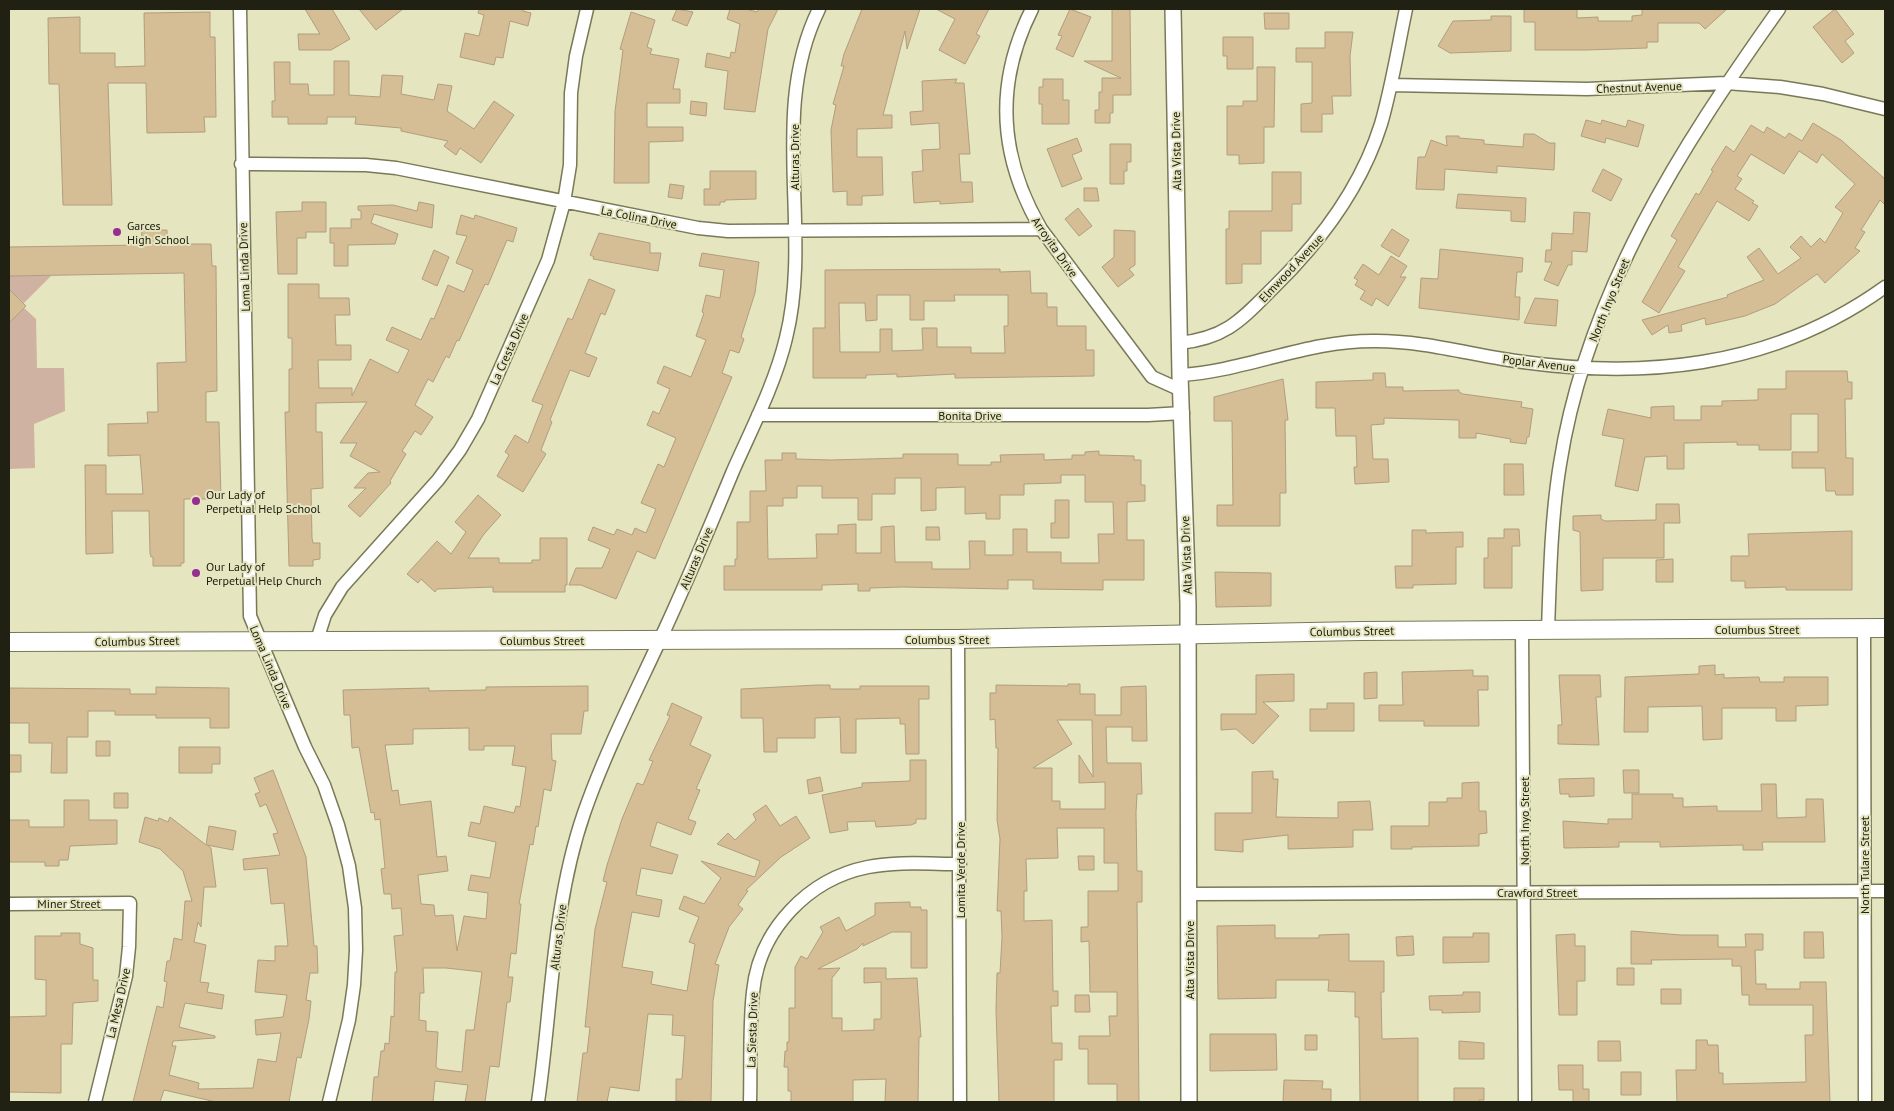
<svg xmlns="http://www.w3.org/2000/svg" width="1894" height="1111" font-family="'PT Sans',sans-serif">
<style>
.green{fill:#cfb2a1}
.building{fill:#d5bd95;stroke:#b19e7e;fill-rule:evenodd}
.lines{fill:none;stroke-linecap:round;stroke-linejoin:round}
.minor-casing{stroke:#797957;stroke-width:15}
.tertiary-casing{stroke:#797957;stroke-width:18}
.secondary-casing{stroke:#797957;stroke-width:20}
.minor{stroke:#fff;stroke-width:12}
.tertiary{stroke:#fff;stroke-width:15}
.secondary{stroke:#fff;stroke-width:18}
.poi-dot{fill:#972e91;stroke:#e5e5c0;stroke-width:2}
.labels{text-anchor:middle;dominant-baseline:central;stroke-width:4;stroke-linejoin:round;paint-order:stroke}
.street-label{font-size:12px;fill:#212113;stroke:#e5e5c0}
.poi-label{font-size:12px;fill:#212113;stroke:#e5e5c0;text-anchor:start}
</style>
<rect width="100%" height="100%" fill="#e5e5c0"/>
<path class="green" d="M9,276H51L24,303L9,289Z
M24,308L36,319L37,368H64L65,411L34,424L35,468L9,469V323Z"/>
<path class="building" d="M305,9H332L350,39L331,50H299L298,34H320Z
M359,9H403L376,30Z
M479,9H524L523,11L531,13L528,26L510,21L503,58L496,57L494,65L460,57L465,33L479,36L484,15L478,13Z
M677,9L693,12L687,26L672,20Z
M730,9H746L757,12L759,9H778L768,29L755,112L724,109L728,71L705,67L707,53L730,58L731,52L735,53L740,24L727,19Z
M862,9H920L907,49L905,31L883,115H892V128L857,129V157H882L883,195L862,196V205H847V191L833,192L831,130L836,105L833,104L844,66H841L844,54Z
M936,9H989L976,34L980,36L965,64L939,50L955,19Z
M1070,9L1091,17L1073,57L1056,49L1062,36L1058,35Z
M1112,9H1130L1131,95H1113V113H1110V123H1095V110H1099V92H1102V78H1121L1084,61H1112Z
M1524,9H1577V18L1598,17V21H1632V16L1642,15V9H1727L1705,29L1699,23H1658V42H1647V48L1586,50H1535V22H1524Z
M1835,9L1854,34L1845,41L1854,53L1842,63L1813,27Z
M210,12V37H215L216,117H204L205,132L147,133L146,83H108L112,205H63L59,84H49L48,18L80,17V53H115V67L145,66L144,13Z
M631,12L655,20L647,47L652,49L650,54L679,59L673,89H680V103H647V127H683V141L649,142V183H614L615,111L623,50L620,49Z
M1264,13H1289V29H1265Z
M1491,16H1511V51L1450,53L1438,46L1453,21L1491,20Z
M1325,32H1353L1350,56L1351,96H1332L1333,114H1322V132H1301V104L1312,103V62H1296V48H1325Z
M1223,37H1253V69H1227V56H1223Z
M334,61H349V95L380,97L382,75L403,76L401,94L434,100L438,84L452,86L447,111L474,129L494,101L514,115L481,163L460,148L456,155L444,146L448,141L401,131V128L355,124L356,117H327V124H288V117H272V101H275L274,62H290V84H308L309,95H334Z
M1257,67H1275L1274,127H1264V163L1239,164V155H1227V106H1243V101H1257Z
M957,79L955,83H964L970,154H959L961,182H972L973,202L940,204V201L914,203L912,172L923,171L922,150L940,149L939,123L911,125L910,112L923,111L922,81Z
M1043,79H1063V100H1069V124H1042V104H1039V87H1043Z
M691,101L707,103L706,116L690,114Z
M1586,120L1601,124L1602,120L1626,127L1628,120L1644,125L1638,147L1606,138L1605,143L1581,136Z
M1813,123L1841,140L1885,179V205L1880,200L1861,230L1865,232L1855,248L1860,251L1825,283L1817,274L1775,304L1745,316L1706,325L1705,318L1681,325L1682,331L1669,333L1668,325L1652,335L1642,320L1728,297L1727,295L1764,280L1747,257L1759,248L1778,274L1801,258L1790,247L1801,236L1811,247L1820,238L1825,243L1843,213L1835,207L1855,184L1822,154L1817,163L1799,151L1784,174L1751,154L1737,176L1742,179L1735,189L1754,201L1752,203L1758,206L1749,221L1717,201L1678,267L1685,271L1659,313L1642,302L1677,240L1671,236L1696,193L1699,195L1713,171L1711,170L1726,146L1734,152L1751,125L1764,133L1767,127L1785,138L1789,133L1802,141Z
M1524,134H1534L1549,143H1555L1554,170L1497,166V173L1445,169L1444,190L1416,189L1418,157H1425L1431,140L1447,146L1446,136H1459V138L1484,140V144L1523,147Z
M1077,138L1082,151L1072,155L1082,179L1062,187L1047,149Z
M1110,144H1131V162H1127V171H1124V184H1110Z
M1603,169L1622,179L1611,201L1592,191Z
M710,171H756V199L725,200V202H720V205H704V189H710Z
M1272,172H1301V204H1292V231H1261V264H1242V283L1226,284V229H1229V211H1272Z
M670,184L684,186L682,199L668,197Z
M1084,188H1097L1099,201H1084Z
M1458,194L1526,198L1525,222L1511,221V211L1456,208Z
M302,202H326V232H306V238H297V274H278L276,212L302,211Z
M419,202L434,205L432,228L374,214L371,223L398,234L395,244L348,245V266H334V243H330V228H351V219H361V211L358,210V206L393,205L417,211Z
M1078,208L1092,226L1079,236L1065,219Z
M1574,212L1590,213L1587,252L1572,251V265H1568L1558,286L1544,280L1552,262H1545L1546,250H1551L1552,233L1573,234Z
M461,215L474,219L475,215L517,228L513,242L507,240L488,285L485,284L459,341L457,340L449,358L446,356L433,382L428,379L415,405L433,417L421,435L415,431L402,451L406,454L390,481L391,483L360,517L348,506L366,488H354L368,473L380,472L350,456L357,443H340L367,402L316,403V432H322L323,488L311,489L312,538L313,543H320V559L313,560V566H289L285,412H289V369H292V338H288V284H319V298H349L350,315H335L336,345H351V360H318L319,388H352V396L370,359L398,373L409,350L386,340L392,327L421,340L431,318L434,319L448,285L464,292L473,270L456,263L467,236L456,234Z
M1392,229L1409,240L1399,257L1381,246Z
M142,230H167V244H211L212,266H216L217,391L206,392V422H219L221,499H184V563H181V566H153V557H151L150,553L149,511H112L113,553L86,554L85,465H106V494H143L140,455L108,456V424L148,423L147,412H158L157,363L186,362L184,273L9,276V247L141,245Z
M1114,230L1135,231V265L1129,269L1134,275L1118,287L1102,267L1114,257Z
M599,233L650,243V253H661L658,271L593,259L594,257L590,255Z
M1440,249L1523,258L1522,272H1517L1515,297H1520L1519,320L1419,308L1421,278L1438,279Z
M434,250L449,257L437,286L422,279Z
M702,253L759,262L755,293L741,337L744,339L739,353L730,350L722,373L732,377L655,559L637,551L616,599L581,585H569L576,568H602L610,549L588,540L593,527L614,535L617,529L632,535L635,528L646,533L656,509L641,503L658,464L664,467L676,438L647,425L653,411L659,414L670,389L657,383L664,366L691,377L706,340L696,336L704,313L702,312L706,295L720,298L724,270L699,266Z
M1391,256L1407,266L1400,277H1406L1388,306L1376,298L1372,306L1360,299L1365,291L1355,285L1358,280L1354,278L1363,264L1379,275Z
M1000,269V272L1030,271L1031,293H1047V307H1057V326H1086V350H1094V376L955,378V374L897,377V374L866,375V378H813V328H825V270ZM877,295H910V320H924V301H955L954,295H1008V326H1004L1005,353H971V347H937V328H922L923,350L892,351V329H880V352H840L839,303H865L866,321L877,320Z
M589,279L615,290L605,315L601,313L585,353L597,358L589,377L570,370L550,420L552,422L541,450L546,454L523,492L497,476L509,455L505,452L515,435L528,443L543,405L532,401L568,318L572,320Z
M9,289L26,306L9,323Z
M1535,298L1558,300L1556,326L1524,323Z
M1786,371H1847L1848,382H1852V399H1845L1846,458H1853V495H1836L1835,491H1826L1825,468H1792V452H1818V414H1791V450H1759V445H1737V442L1684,443V469H1667V456L1645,457L1638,491L1615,486L1624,439L1602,435L1608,409L1651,418V407L1674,406V420H1701V406H1722V401L1758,400V389H1786Z
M1373,373H1385L1386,387H1403V391L1459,390V392L1463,394L1522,402L1521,407L1533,409L1529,437H1527L1526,444L1510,442L1511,439L1476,433V438H1459V420L1384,418V424L1371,425L1373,459H1388L1389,482L1355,484L1354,467H1357L1356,436H1336L1335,408H1316V382L1373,380Z
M1283,379L1288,420H1285L1286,493H1280V526H1217V505H1233L1232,421H1214V397Z
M1099,451V455L1134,456V460H1141V485H1145V501L1127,502V540H1144V580H1103V590L1033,589V580H1008V589L902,587L870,588V591H858V584L822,585V590H724V566H735V559H737V522H750V491H766L765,460H782V453H796V459L831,460L903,458V454H958V465H991V462H1001L1000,455L1044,454V460L1072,459V455H1085V452ZM1061,475H1085V502H1113L1114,534H1098L1099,563H1061V552H1027V529H1013V555H985V541H969L970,569H932V562H895L894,526L881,527V553H856V524L838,525V534H816L817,558L768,559L767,506H783V498H797V486H822V498H858V520H872V494H895V478H921V511L936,510V488L965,487V514L986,513V519H1000V495H1024V484L1061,483Z
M1504,464H1523L1524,495H1504Z
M478,495L501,515L484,534L468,558H499V563H532V560H540V538H567V585H565V592H493V587L437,589L435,592L421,579L418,583L407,574L437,541L451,554L466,532L455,522Z
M1055,500H1069V538H1051V523H1055Z
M1656,504H1679L1680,523H1664V558H1603V590L1581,591L1580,532L1573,530V516L1601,515V519L1605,521L1656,520Z
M926,527H939L940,540H926Z
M1504,529H1519L1520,546H1512V588H1484V558H1488V538H1504Z
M1412,530H1426V533L1463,532V547H1456V584L1413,585V588H1396L1395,566H1412Z
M1852,531V590H1786V587L1745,588V581H1731V556H1749L1748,534Z
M1673,559V582H1656V560Z
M1215,572L1271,573V606L1216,607Z
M1715,665V675L1724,674V678L1759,677L1760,682H1784V677H1828V705L1796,706V721H1776V708H1722V739L1703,740L1702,706L1648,707V732H1624L1625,677L1699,674V666Z
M1473,670V676H1488V690H1478L1479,726H1424V721H1379V705H1403L1402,672Z
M1377,672V698L1364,699V673Z
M1294,674V701L1263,702L1279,716L1253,744L1236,729L1221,730V714H1256V675Z
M1559,675H1600L1601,697H1596L1599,745L1558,744V725H1562Z
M1068,684H1080V694H1095V715H1121V687L1146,686L1147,741H1132V727H1106L1107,763H1141L1142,794H1137L1136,813L1137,871H1142V902H1137L1139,1102H1117V1084H1088V1049H1079V1036H1110L1109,1016H1117V992H1090L1089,941L1081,942V927H1088V891H1118V863H1104V828H1057L1058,858L1026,859L1027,891H1024V921L1052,920L1053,991H1058V1006H1051L1052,1043H1062V1060H1054V1102H999L996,1010L997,973H1000L1002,937L1001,911H997L1000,839L997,820L998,748H996L995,719L990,720V693H996V685L1068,686ZM1057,720H1092L1093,777L1079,755V783L1105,782V809H1060V801H1052V768H1033L1072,744Z
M817,685H830V689H860V686H929V699H919V754H906L905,724H900V718L856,719V753H841L840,717L815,718V738H777V752H764L763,718H741V689Z
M588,686V711H584L581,734H551L552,760L556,761L551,791L544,789L538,827L536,826L533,845L530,844L519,904H521L516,954L511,953L508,977H513L510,1002H507L499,1067L490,1066L485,1102H465L468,1085L435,1081L433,1102H372L374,1077H378L381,1051H384L385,1043L389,1044L391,1016L394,1017L395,972H397L394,936L403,935L401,908L392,909L391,894H384L381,869L385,868L380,819L375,820L374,812L371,813L359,747L352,748L350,715H344L343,690L429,688V691L486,690V687ZM469,728V750H484V746H515L512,765L526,767L520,807L516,806L514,813L484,806L480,824L471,822L468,836L496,842L490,878L471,875L468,890L488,893L486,919L464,916L457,951L453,915L435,916L434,905L421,904L418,875L448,871L446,856L437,857L431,801L400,805L398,790L392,791L385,745L413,744V729ZM423,968H446L482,972L474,1030H466L462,1072L438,1069L436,1066L438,1032L426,1031V1021L419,1020L420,993H424Z
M156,687L229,688V728H210V718H156V715H115V711H88V737H67V773H51L52,743H29V723H9V688L130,689V694H156Z
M672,703L702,717L690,745L711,755L696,789L700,790L688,819L696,822L691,835L657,822L650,846L678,855L672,874L641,868L636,895L662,900L659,917L632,912L622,967L653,972L651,984L687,991L695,944L689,942L699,917L679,909L684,896L704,904L721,878L701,861L755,877L760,861L717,844L728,833L735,840L756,820L753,814L766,805L780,826L796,816L810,838L781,857L746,890L748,891L738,905L743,909L729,927L715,964L719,965L713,1001L711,1102L676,1101V1079H682L685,1036L672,1035L673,1015L648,1014L639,1091L610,1087L607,1102H577L583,1053H587L590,1027H585L595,929L607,882L603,881L607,865L622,819L637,783L643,785L653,761L649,760L670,716L667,715Z
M1327,703H1354V731H1310V709H1327Z
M96,741H110V756H96Z
M179,747H220V764H212V773H179Z
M9,755H21V772H9Z
M910,760H926V819H916V823L911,825L876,827L875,821L847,822L848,830L830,833L822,795L862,787V783L910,781Z
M273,770L306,857L314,946H317L318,973H310L306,1000L311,1001L309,1019L301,1058L297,1057L289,1102H216L164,1090L160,1102H133L157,1006L163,1008L167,982L164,981L167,961H170L174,938L182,940L185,901H192L183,871L160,849L139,842L145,817L158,821L159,818L168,822L170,817L206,845L209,826L236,831L233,850L207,845L211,848L216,887H204L201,927L198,922L194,942L206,945L200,982L209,983L207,992L224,995L222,1009L185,1003L179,1027L215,1036V1038L173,1041L172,1046H176L169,1075L199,1083L198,1089L253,1088L258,1059L276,1062L281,1033L256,1035L255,1020L283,1017L287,995L255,992L258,960L275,961V946H288L284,903L271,904L267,868L244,870L243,859L280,855L273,834L278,833L266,804L260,807L255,794L260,792L254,778Z
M1623,770H1639V793H1624Z
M1273,771V779H1278L1276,817L1338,818V802L1370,801L1373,830H1353V847L1288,849V835L1243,840V852L1215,850V813H1252V772Z
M820,777L823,791L809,794L807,780Z
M1594,778V796L1569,797V794H1560L1559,779Z
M1479,782V811H1486L1487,833L1479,834V846L1412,847V849H1391V826H1429V802H1447V798H1462V783Z
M1761,784H1776L1777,818L1806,817V799H1823L1825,842H1762L1763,850H1743V845L1660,847V842H1619V847L1564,848L1563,821L1608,824V819H1632V794H1673V798H1683V807L1717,806V811H1762Z
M114,793H128V808H114Z
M64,800H89V820H117V844L70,846L68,860H59V866H45V862H9V820H29V827H64Z
M1078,856H1094V870H1079Z
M910,902V907H921V910H927V968H911V932H892L863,946V943L857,949L818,969L840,968L832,978V1018H842V1031L874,1030V1019H881V982L864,983V968H886V979L917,978L921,1037H919L918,1102H885L886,1079L853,1080V1102H791V1091H788V1067H784L785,1051H787V1042H789V1008H795V967L801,956L807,959L823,932L820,927L839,917L846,931L875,915V903Z
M1275,925V938H1319V935L1349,934V961H1384V992H1381L1382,1039L1418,1038V1102H1360L1359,1017H1355V992L1328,991L1329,980H1276V998L1218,999L1217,926Z
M1631,931L1681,935H1718V947H1746L1745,934H1763V950H1755L1756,984H1766V989H1800V982H1826L1830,1102H1677L1676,1070H1696V1040H1707L1708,1045H1718L1719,1073H1723V1084L1806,1082L1805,1035H1813V1005H1749V995H1742L1741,966H1732V959L1651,960L1652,964H1631Z
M1804,932H1823L1824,958H1804Z
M61,933H80V944L93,948V980H98V1001L73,1003L72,1044H61V1093L9,1092V1017L46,1016V980L35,979V936H61Z
M1473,933H1489V962L1443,963V937H1473Z
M1575,934V946H1585V981H1577V1015H1559L1556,935Z
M1413,936L1414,955L1397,956L1396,937Z
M1617,968H1634V985H1617Z
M1661,989H1681V1004H1661Z
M1463,992H1480V1012L1442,1013V1010H1430L1429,996L1463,995Z
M1075,995H1089L1090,1012H1075Z
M1210,1034H1276L1277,1070L1210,1071Z
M1305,1035H1317V1050H1305Z
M1459,1041L1484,1043V1059H1459Z
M1598,1041H1620L1621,1061H1598Z
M1558,1065H1583V1089H1589V1102H1573V1090H1559Z
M1621,1072H1641V1095H1621Z
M1284,1080L1323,1081L1322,1089H1331V1102H1283Z
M1454,1088H1484V1100H1479V1102H1454Z"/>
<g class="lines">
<defs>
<path id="minor" d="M240,9L250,616L305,747L324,785L338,825L349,866L355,908L356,950L354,985L349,1020L329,1102
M1032,9C994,84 999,157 1041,229L1152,377L1181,390
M1391,85L1587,89L1726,83L1780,87L1823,94L1885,109
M241,164L366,165L396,168L698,228L728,231L1041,229
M1179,343C1227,338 1242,319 1274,287C1321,241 1361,188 1381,124C1392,86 1398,47 1406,9
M1180,375C1247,371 1306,340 1376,341C1420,341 1461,352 1503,359C1639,381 1771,369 1885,287
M758,415H1148L1183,413
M1864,628L1865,1102
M1548,630C1550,575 1551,519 1560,464C1587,292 1681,147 1779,9
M1522,631L1525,1102
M958,639L960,1102
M317,640L325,615L342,587L438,480L460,450L478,419L548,260L564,202L570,165L571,93L576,56L587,9
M1188,894L1885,891
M9,904L130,903L129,947L126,976L95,1102
M538,1102C552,1006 552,906 584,813C606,750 637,690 665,629C689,577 711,524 733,471C752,428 775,384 786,338C813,230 768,112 819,9
M750,1102C751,1066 749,1028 753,992C759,930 808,879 868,867C898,861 930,864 960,864"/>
<path id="tertiary" d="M1173,9L1180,375L1188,604L1189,1102"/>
<path id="secondary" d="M9,642L958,639L1361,631L1885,628"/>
</defs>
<use href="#minor" class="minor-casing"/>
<use href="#tertiary" class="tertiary-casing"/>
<use href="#secondary" class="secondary-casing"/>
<use href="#minor" class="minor"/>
<use href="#tertiary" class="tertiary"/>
<use href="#secondary" class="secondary"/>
</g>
<g class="poi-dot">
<circle cx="117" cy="232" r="5"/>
<circle cx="196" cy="501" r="5"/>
<circle cx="196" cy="573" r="5"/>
</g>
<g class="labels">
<g class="street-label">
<text transform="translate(1639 87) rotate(-2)">Chestnut Avenue</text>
<text transform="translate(1176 151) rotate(-91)">Alta Vista Drive</text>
<text transform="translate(794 157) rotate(-90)">Alturas Drive</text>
<text transform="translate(639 217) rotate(11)">La Colina Drive</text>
<text transform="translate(1055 247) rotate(55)">Arroyita Drive</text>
<text transform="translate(244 267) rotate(-92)">Loma Linda Drive</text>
<text transform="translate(1291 268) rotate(-47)">Elmwood Avenue</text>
<text transform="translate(1609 300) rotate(-68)">North Inyo Street</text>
<text transform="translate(509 349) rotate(-66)">La Cresta Drive</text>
<text transform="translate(1539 363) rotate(7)">Poplar Avenue</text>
<text x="970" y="415">Bonita Drive</text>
<text transform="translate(1186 555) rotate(-92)">Alta Vista Drive</text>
<text transform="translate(696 558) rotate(-67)">Alturas Drive</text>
<text x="1757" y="629">Columbus Street</text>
<text transform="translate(1352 631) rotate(-1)">Columbus Street</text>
<text x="947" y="639">Columbus Street</text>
<text x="542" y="640">Columbus Street</text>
<text transform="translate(137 641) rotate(-1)">Columbus Street</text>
<text transform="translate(271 667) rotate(67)">Loma Linda Drive</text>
<text transform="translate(1524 821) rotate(-90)">North Inyo Street</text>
<text transform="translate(1864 865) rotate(-90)">North Tulare Street</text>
<text transform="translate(960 870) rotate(-90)">Lomita Verde Drive</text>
<text x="1537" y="892">Crawford Street</text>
<text x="69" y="903">Miner Street</text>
<text transform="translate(558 937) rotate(-83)">Alturas Drive</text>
<text transform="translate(1189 960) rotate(-90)">Alta Vista Drive</text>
<text transform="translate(118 1003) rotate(-77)">La Mesa Drive</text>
<text transform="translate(752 1030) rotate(-88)">La Siesta Drive</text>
</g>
<g class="poi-label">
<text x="127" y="225">Garces<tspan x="127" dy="14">High School</tspan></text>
<text x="206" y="494">Our Lady of<tspan x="206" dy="14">Perpetual Help School</tspan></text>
<text x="206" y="566">Our Lady of<tspan x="206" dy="14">Perpetual Help Church</tspan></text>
</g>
</g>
<rect width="1894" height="1111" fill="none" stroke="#212113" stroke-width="20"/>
</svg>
